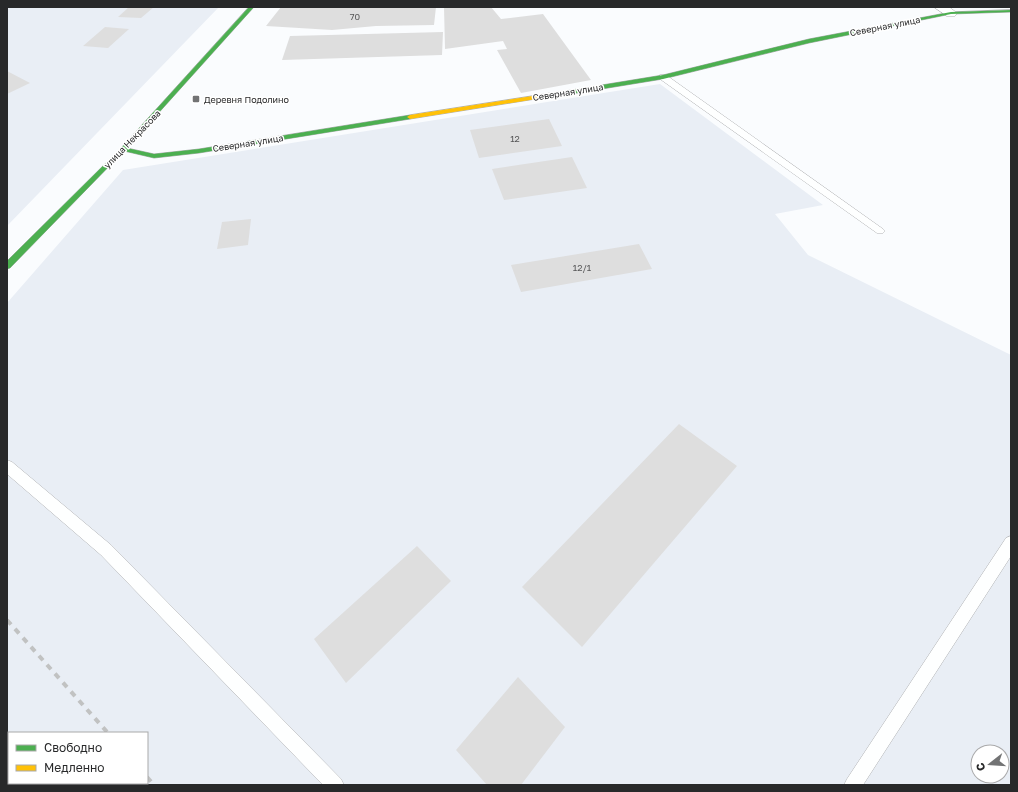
<svg xmlns="http://www.w3.org/2000/svg" width="1018" height="792" font-family="'Golos Text',sans-serif">
<style>
.built{fill:#e9eef5;fill-rule:evenodd}
.building{fill:#dedede}
.lines{fill:none;stroke-linecap:round;stroke-linejoin:round}
.lane-casing{stroke:#afb0b2;stroke-width:1}
.street-casing{stroke:#afb0b2;stroke-width:1}
.fast-casing{stroke:#afb0b2;stroke-width:1}
.slow-casing{stroke:#afb0b2;stroke-width:1}
.lane{fill:#feffff;fill-rule:evenodd}
.street{fill:#feffff;fill-rule:evenodd}
.fast{fill:#4caf50;fill-rule:evenodd}
.slow{fill:#ffc107;fill-rule:evenodd}
.rail{stroke:#c1c2c2;stroke-width:4;stroke-dasharray:6 6;stroke-linecap:butt}
.poi-dot{fill:#727374;stroke:#fff;stroke-width:1.5}
.labels{text-anchor:middle;dominant-baseline:central;stroke-width:3;stroke-linejoin:round;paint-order:stroke}
.number-label{font-size:9px;fill:#565657}
.far-street-label{font-size:9px;fill:#28292a;stroke:#fff}
.far-poi-label{font-size:9px;fill:#28292a;stroke:#fff;text-anchor:start}
</style>
<rect width="100%" height="100%" fill="#fafcfe"/>
<path class="built" d="M7,7H219L7,226Z
M660,84L823,205L775,214L808,255L1011,355V785H7V303L123,170ZM9,733H147V783H9ZM978,752H1002V776H978Z"/>
<path class="building" d="M129,7H154L141,18L118,17Z
M281,7H436L434,25L376,26L332,30L266,26Z
M444,7H491L501,19L543,14L591,80L521,93L497,50L507,49L503,41L445,49Z
M105,27L129,29L108,48L83,46Z
M443,32L442,55L282,60L290,36Z
M7,71L30,83L7,94Z
M549,119L562,146L479,158L470,130Z
M572,157L587,188L504,200L492,169Z
M251,219L248,245L217,249L222,222Z
M639,244L652,269L521,292L511,265Z
M679,424L737,466L582,647L522,587Z
M417,546L451,581L346,683L314,639Z
M518,677L565,727L521,785H487L456,750Z"/>
<g class="lines">
<defs>
<path id="lane" d="M660,75H666L883,229L885,231L883,233H877L660,79Z
M7,460L12,462L111,545L341,779L344,785H323L101,555L7,474Z
M1011,536V556L863,785H844L847,779L1006,538Z"/>
<path id="street" d="M934,7H949L957,13L955,16H947Z"/>
<path id="fast" d="M249,7H254L127,148L154,154L199,149L410,115L413,117L410,119L199,153L154,158L124,151L10,268L7,269V261L121,148Z
M1011,10V12L951,14L809,43L663,79L565,95L562,93L565,91L663,75L809,39L951,12Z"/>
<path id="slow" d="M565,91L567,92V94L410,119L407,117L410,115Z"/>
</defs>
<use href="#lane" class="lane-casing"/>
<use href="#street" class="street-casing"/>
<use href="#fast" class="fast-casing"/>
<use href="#slow" class="slow-casing"/>
<use href="#lane" class="lane"/>
<use href="#street" class="street"/>
<use href="#fast" class="fast"/>
<use href="#slow" class="slow"/>
<path class="rail" d="M7,620L108,733
M147,777L154,785"/>
</g>
<rect class="poi-dot" x="192" y="95" width="8" height="8" rx="2"/>
<g class="labels">
<g class="number-label">
<text x="355" y="16">70</text>
<text x="515" y="138">12</text>
<text x="582" y="267">12/1</text>
</g>
<g class="far-street-label">
<text transform="translate(885 26) rotate(-11)">Северная улица</text>
<text transform="translate(568 92) rotate(-9)">Северная улица</text>
<text transform="translate(132 139) rotate(-46)">улица Некрасова</text>
<text transform="translate(248 143) rotate(-9)">Северная улица</text>
</g>
<g class="far-poi-label">
<text x="204" y="99">Деревня Подолино</text>
</g>
</g>
<rect width="1018" height="792" fill="none" stroke="#28292a" stroke-width="16"/>
<rect x="8" y="732" width="140" height="52" fill="#ffffff" stroke="#a9a9aa"/>
<rect x="16" y="745" width="20" height="6" fill="#4caf50" stroke="#a9a9aa"/>
<text x="44" y="752" font-size="12" fill="#28292a">Свободно</text>
<rect x="16" y="765" width="20" height="6" fill="#ffc107" stroke="#a9a9aa"/>
<text x="44" y="772" font-size="12" fill="#28292a">Медленно</text>
<g transform="translate(990 764) rotate(253)"><circle r="19" fill="#ffffff" stroke="#a9a9aa"/>
<path d="M0-3L7 15L0 10L-7 15Z" fill="#727374"/>
<text y="-6" font-size="11" font-weight="bold" text-anchor="middle" fill="#28292a">С</text>
</g>
</svg>
